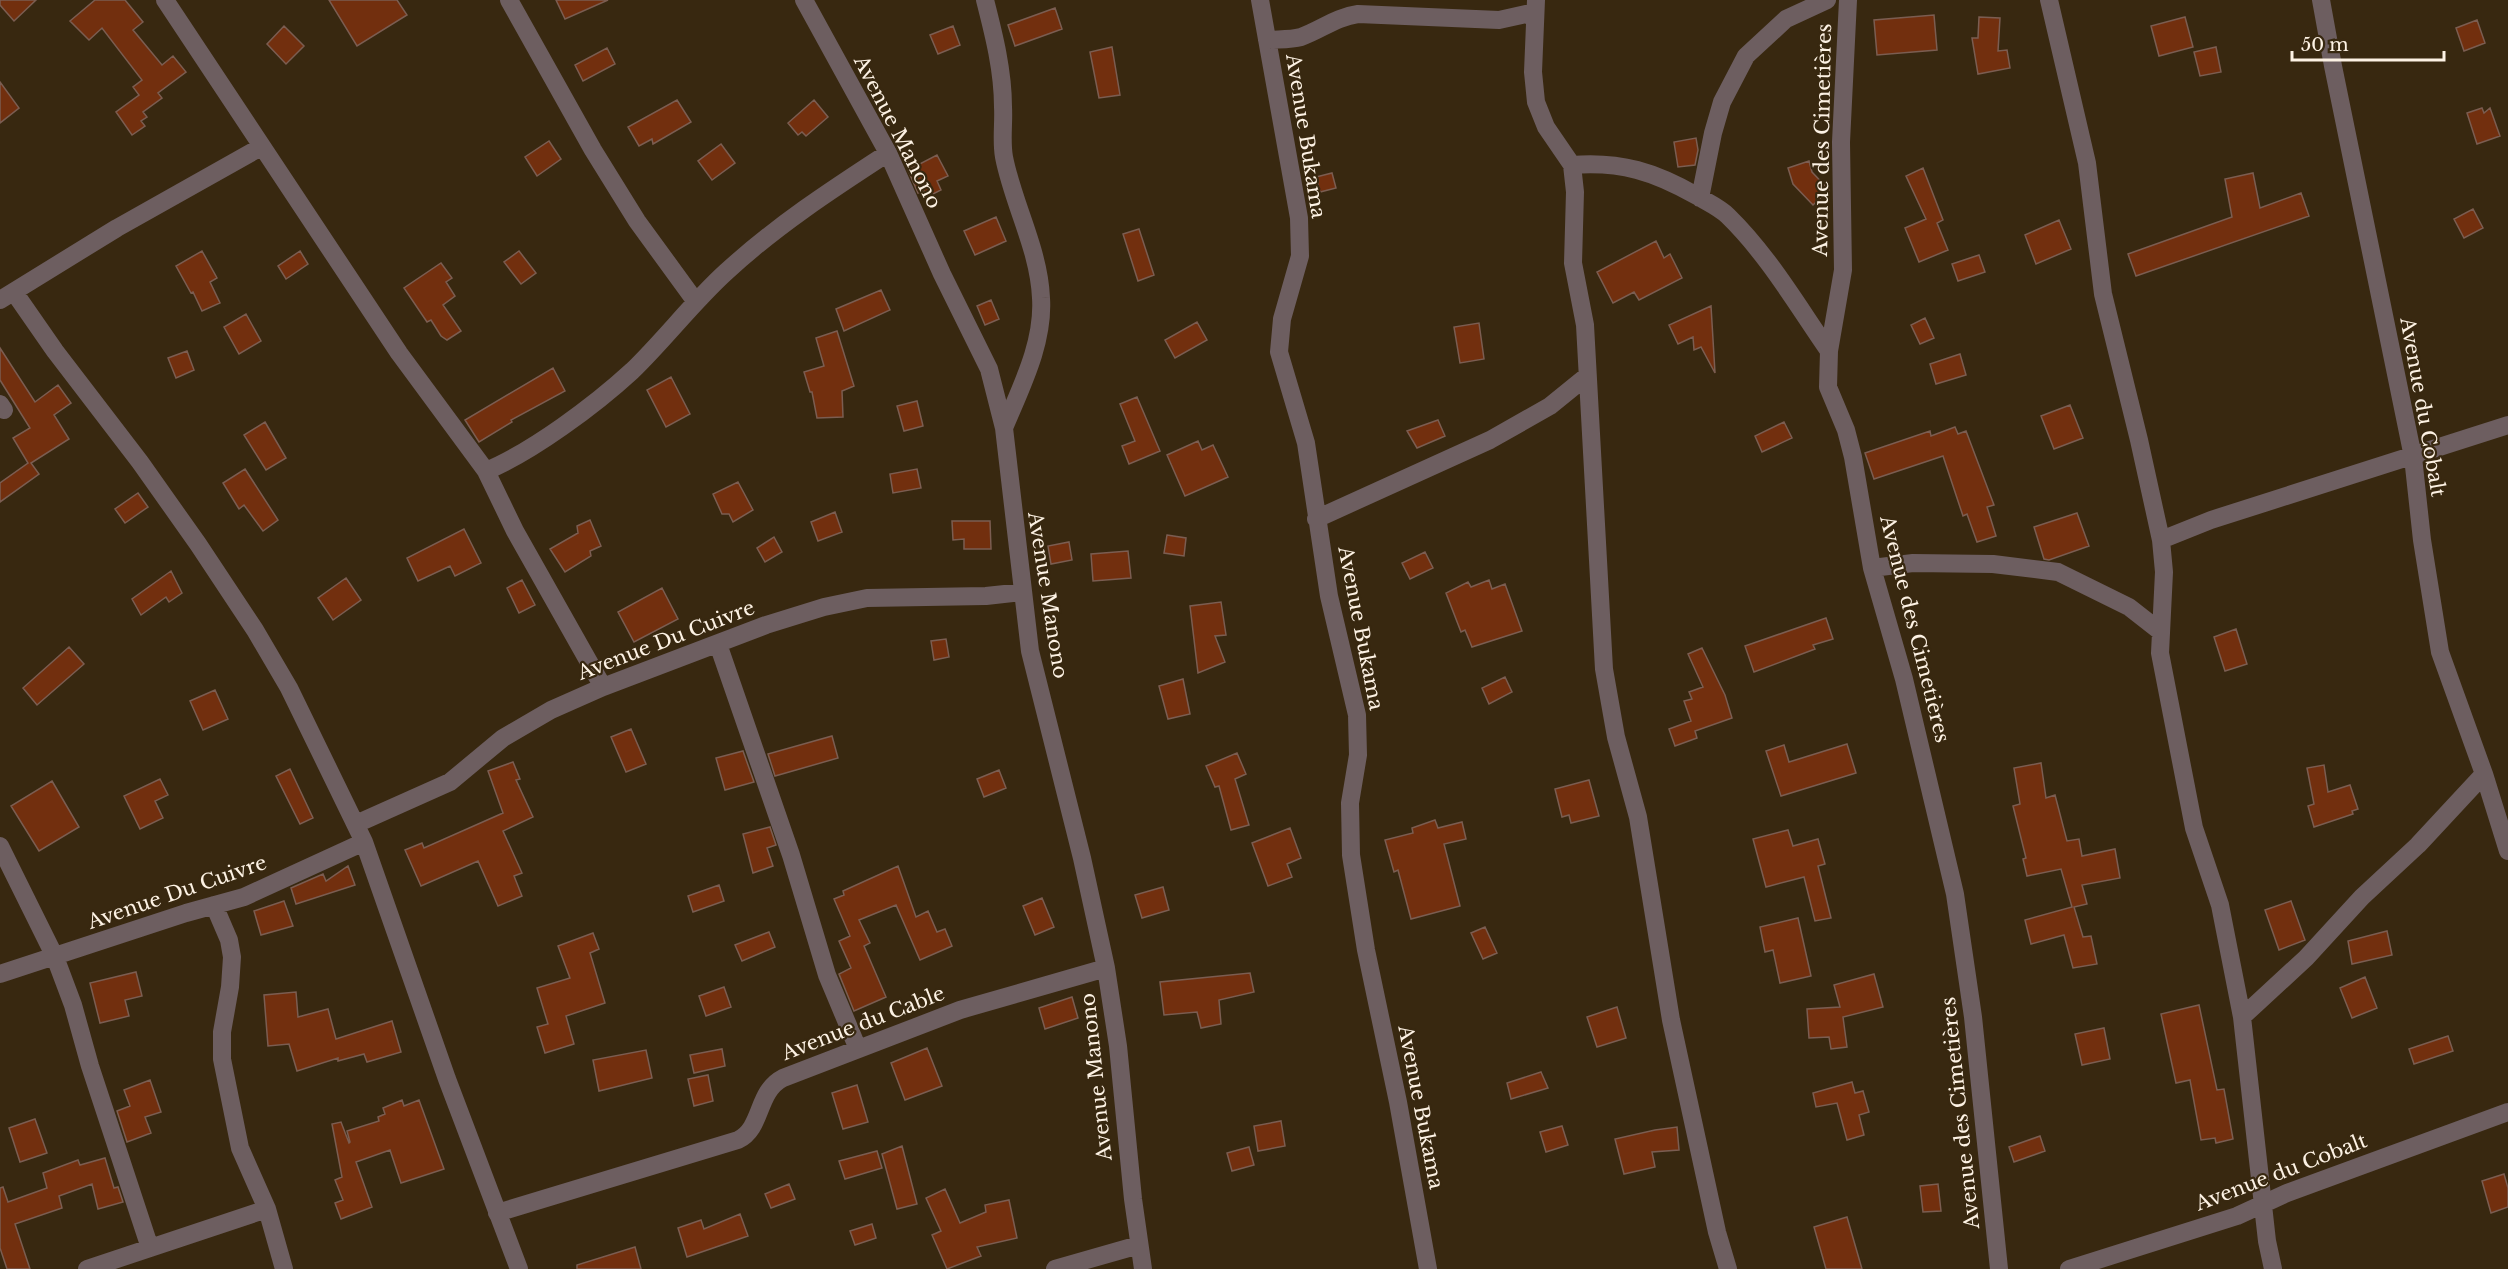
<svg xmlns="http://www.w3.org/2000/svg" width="2508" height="1269" font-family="'Libre Baskerville',serif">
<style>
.building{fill:#722f0e;stroke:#7b5d51;stroke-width:1.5}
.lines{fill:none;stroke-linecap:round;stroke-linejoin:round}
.street{stroke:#6d5e60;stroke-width:18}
.labels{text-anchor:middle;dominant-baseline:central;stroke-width:4.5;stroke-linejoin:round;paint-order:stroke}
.street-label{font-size:20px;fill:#fdf2e4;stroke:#382810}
</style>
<rect width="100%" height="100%" fill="#382810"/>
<path class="building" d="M0,0H36L14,21L0,5Z
M95,0H125L143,22L133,30L162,65L173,56L186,72L158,93L162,98L143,112L147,117L141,121L145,126L132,135L116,112L139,95L133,87L142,80L102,28L89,40L70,21Z
M329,0H397L407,15L357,46Z
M556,0H608L565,19Z
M1055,8L1062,29L1015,46L1008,25Z
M1934,15L1937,50L1877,55L1874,20Z
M1979,17L2000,18L1998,51L2007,50L2010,68L1978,74L1972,38H1978Z
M2185,17L2193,47L2159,56L2151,26Z
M2477,20L2485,43L2464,51L2456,28Z
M284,26L304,46L286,64L267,44Z
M953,26L960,45L938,54L930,35Z
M1112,47L1120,95L1099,98L1090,52Z
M2216,47L2221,72L2200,76L2194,52Z
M607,48L615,64L583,81L575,65Z
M0,82L19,108L0,123Z
M677,100L691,122L653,144L652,139L639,146L628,127Z
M814,100L828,117L806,136L802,132L798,135L788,123Z
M2482,108L2484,113L2490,108L2500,136L2477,144L2467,113Z
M1696,138L1698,150L1695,165L1678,167L1674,142Z
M549,141L561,159L537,176L525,157Z
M721,144L735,163L712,180L698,161Z
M937,155L948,176L937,181L941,190L927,197L924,191L918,193L908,170Z
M1809,161L1812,172L1829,190L1813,205L1793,184L1788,168Z
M1923,168L1943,220L1937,223L1948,250L1919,262L1905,228L1926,219L1906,176Z
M1332,173L1336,188L1320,192L1316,177Z
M2253,173L2260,208L2301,193L2309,216L2136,276L2128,254L2232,217L2225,179Z
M2473,209L2483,228L2464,238L2454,219Z
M996,217L1006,241L975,255L964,231Z
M2059,220L2071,249L2036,264L2025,235Z
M1139,229L1154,275L1138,281L1123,234Z
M1656,241L1664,258L1670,254L1682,278L1639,300L1634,292L1613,303L1597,272Z
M202,251L217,278L210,282L220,303L202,311L193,292L191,293L176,266Z
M300,251L308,264L286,279L278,266Z
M519,251L536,273L521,284L504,262Z
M1979,255L1985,272L1958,281L1952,264Z
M441,263L452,278L446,282L455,296L443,305L461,331L447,340L441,336L431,320L427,322L404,288Z
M881,290L890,310L844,331L836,309Z
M991,300L999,319L985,325L977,306Z
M1711,306L1715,373L1701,347L1694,350L1693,337L1678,344L1669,325Z
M246,314L261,341L239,354L224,327Z
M1925,318L1934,338L1920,344L1911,325Z
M1197,322L1207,340L1175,358L1165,340Z
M1479,323L1484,359L1460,363L1454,327Z
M837,331L854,386L842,391L843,417L817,418L812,392H810L804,372L824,366L816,338Z
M0,348L35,402L58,385L71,403L54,415L69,439L31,463L39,474L0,502V483L28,463L13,438L30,428L0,380Z
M187,351L194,370L176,378L168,358Z
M1960,354L1966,375L1936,384L1930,364Z
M553,368L565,391L511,420L512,422L479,442L465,420Z
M671,377L690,414L666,427L647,390Z
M1137,397L1160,451L1129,464L1122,446L1135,441L1120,404Z
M917,401L923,426L904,431L897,406Z
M2070,405L2083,438L2054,449L2041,416Z
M1438,420L1445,436L1417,448L1407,431Z
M265,422L286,458L266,470L244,435Z
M1784,422L1792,438L1762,452L1755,436Z
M1955,427L1958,434L1966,431L1994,505L1987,507L1996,536L1977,542L1967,514L1963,516L1943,456L1874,479L1865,453L1930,431L1931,436Z
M1198,441L1202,450L1213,445L1228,477L1185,496L1167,455Z
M245,469L278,520L263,531L244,505L239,509L223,483Z
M917,469L921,488L893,493L890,474Z
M738,482L753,510L733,522L729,514H722L713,494Z
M138,493L148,507L125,523L115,509Z
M835,512L842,532L818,541L811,522Z
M2077,513L2089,546L2049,560L2044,559L2034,527Z
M590,520L601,546L590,551L591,556L565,572L550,549L578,533L577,526Z
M952,521H990L991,549H964V539L953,540Z
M464,529L481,563L455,576L450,566L418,581L407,558Z
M1167,535L1186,538L1184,556L1164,553Z
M774,537L782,552L765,562L757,548Z
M1069,542L1072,560L1051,564L1048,546Z
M1128,551L1131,578L1093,581L1091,554Z
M1425,552L1433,568L1410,579L1402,563Z
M171,571L182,593L169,602L166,597L141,615L132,599Z
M346,578L361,600L333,620L318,598Z
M522,580L535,605L519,613L507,588Z
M1489,580L1492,589L1505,584L1522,631L1472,647L1465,630L1461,632L1446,593L1468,582L1471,587Z
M662,588L678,619L634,642L618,612Z
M1221,602L1226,635L1215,636L1225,662L1198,673L1190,606Z
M1826,618L1833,639L1813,645L1815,649L1754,672L1745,646Z
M2236,629L2247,664L2225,671L2214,637Z
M946,639L949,657L934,660L931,641Z
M69,647L84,664L37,705L23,688Z
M1702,648L1725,695L1732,718L1695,731L1697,738L1675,746L1669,729L1691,721L1684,701L1692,699L1689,692L1703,687L1688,654Z
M1505,677L1512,692L1489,704L1482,688Z
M1183,679L1190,714L1168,719L1159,686Z
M215,690L228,719L203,730L190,701Z
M631,729L646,764L626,772L611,737Z
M832,736L838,758L775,776L768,754Z
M1847,744L1856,773L1781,796L1766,751L1784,745L1789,762Z
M743,751L754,782L725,790L716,758Z
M1237,753L1246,774L1235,779L1249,825L1231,830L1219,786L1215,787L1206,766Z
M513,762L520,779L516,780L533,817L503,831L522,873L514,876L522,896L498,906L478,861L421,886L405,850L422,843L424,848L503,813L488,771Z
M2041,763L2046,798L2055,795L2067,841L2079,839L2082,856L2115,849L2120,878L2082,885L2087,904L2074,907L2083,937L2091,936L2097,964L2073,968L2064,935L2031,944L2025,920L2072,907L2061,869L2027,876L2023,859L2026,858L2013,806L2020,804L2014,768Z
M2324,765L2328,792L2350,785L2358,809L2352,811L2353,814L2314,827L2308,806L2314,804L2307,768Z
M290,769L313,818L300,824L276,776Z
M999,770L1006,788L984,797L977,779Z
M160,779L168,795L155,801L163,818L140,829L124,796Z
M1589,780L1599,816L1571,823L1569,815L1562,817L1555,789Z
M52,781L79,827L39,851L11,806Z
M1435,820L1438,828L1462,822L1466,839L1444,844L1460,906L1411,919L1398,870L1394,872L1385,840L1413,833L1412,828Z
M770,827L776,845L767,848L773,866L753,873L743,834Z
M1290,828L1301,858L1287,864L1292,877L1268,886L1252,843Z
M1788,830L1793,846L1818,839L1825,864L1818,866L1831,918L1815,921L1804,877L1766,887L1753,839Z
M348,866L355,885L296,904L291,888L323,874L326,881Z
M898,866L916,917L928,911L937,932L945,929L952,946L920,960L896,905L859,920L870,943L864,946L886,997L854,1011L839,974L851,968L839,941L850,936L834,899L844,895L843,891Z
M719,885L724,901L693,912L688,896Z
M1163,887L1169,910L1142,918L1135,895Z
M1042,898L1054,927L1035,935L1023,906Z
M284,901L293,926L261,935L254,911Z
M2291,901L2305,940L2279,950L2265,910Z
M1798,918L1811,976L1780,983L1773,950L1765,952L1760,927Z
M1485,927L1497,953L1483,959L1471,933Z
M2387,931L2392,955L2352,964L2348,941Z
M769,932L775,947L742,961L735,945Z
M593,933L599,949L590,953L605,1003L566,1016L574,1044L545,1053L537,1027L548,1024L537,988L570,978L558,946Z
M136,972L142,996L125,1000L129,1016L100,1023L90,983Z
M1250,973L1254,992L1219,1000L1221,1024L1201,1028L1197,1012L1164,1015L1160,982Z
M1874,974L1883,1007L1843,1017L1847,1047L1831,1049L1829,1037L1809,1038L1807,1009L1840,1007L1834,985Z
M2365,977L2377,1008L2352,1018L2340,988Z
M724,987L731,1007L706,1016L699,996Z
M296,992L298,1017L328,1009L336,1039L392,1021L401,1052L367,1062L364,1054L338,1061V1058L297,1071L289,1044L268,1046L264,995Z
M1072,997L1078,1018L1045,1029L1039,1008Z
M2199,1005L2217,1090L2224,1089L2233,1139L2216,1143L2215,1138L2201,1140L2190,1080L2176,1083L2161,1014Z
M1617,1007L1626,1038L1597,1047L1587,1017Z
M2104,1028L2110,1059L2082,1065L2075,1034Z
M2448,1036L2453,1051L2414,1064L2409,1049Z
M927,1048L942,1086L905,1100L891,1063Z
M722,1049L725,1066L694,1073L690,1055Z
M646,1050L652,1078L599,1091L593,1060Z
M1541,1072L1548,1088L1511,1099L1507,1083Z
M708,1075L713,1101L694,1106L688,1079Z
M150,1080L161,1112L145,1117L151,1133L127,1142L117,1111L130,1106L124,1090Z
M1852,1082L1855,1093L1863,1091L1869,1112L1859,1115L1864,1135L1847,1140L1837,1103L1816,1107L1813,1093Z
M857,1085L868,1122L843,1129L832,1093Z
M402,1100L404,1106L419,1100L444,1169L401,1183L390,1150L356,1162L372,1207L341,1219L335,1203L343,1200L335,1180L342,1177L332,1124L341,1122L349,1143L350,1142L347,1131L379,1121L378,1117L385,1114L383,1108Z
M35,1119L47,1153L20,1162L9,1128Z
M1281,1121L1285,1146L1258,1151L1254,1126Z
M1562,1126L1568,1145L1546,1152L1540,1132Z
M1677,1127L1679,1150L1652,1152L1655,1167L1624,1174L1615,1139L1655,1130Z
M2040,1136L2045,1151L2014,1162L2009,1147Z
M902,1146L917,1204L897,1209L882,1154Z
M1249,1147L1254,1165L1232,1171L1227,1153Z
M877,1151L882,1168L845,1179L839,1161Z
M105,1158L114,1188L118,1187L123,1202L98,1209L92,1184L59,1196L62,1208L15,1224L30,1269H7L0,1248V1188L3,1187L8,1202L47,1188L43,1173L78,1160L80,1165Z
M2504,1174L2508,1188V1207L2491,1213L2482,1181Z
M789,1184L795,1199L771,1208L765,1194Z
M1938,1184L1941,1211L1923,1212L1920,1186Z
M945,1189L960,1223L986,1212L985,1205L1009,1200L1017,1238L977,1247L981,1256L947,1269L932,1235L941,1231L926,1198Z
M740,1214L748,1236L687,1257L678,1228L701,1220L704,1229Z
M1847,1217L1862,1269H1826L1814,1227Z
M872,1224L876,1238L855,1245L850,1231Z
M635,1247L641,1269H577V1265Z"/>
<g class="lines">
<path class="street" d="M165,0L399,353L486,471L515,531L603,687
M509,0L593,150L637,221L696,302
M804,0L888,153L942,274L989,369L1004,428L1030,651L1082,858L1106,968L1118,1046L1133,1199L1143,1269
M985,0C994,35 1003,71 1003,107C1004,124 1001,140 1004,157C1013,204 1039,249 1041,298C1044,343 1021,387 1004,428
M1260,0L1299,218L1300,256L1282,319L1279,352L1306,443L1329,596L1357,715L1358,755L1350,803L1351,855L1366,950L1398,1102L1428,1269
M1536,0L1533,72L1536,102L1546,127L1572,165L1575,192L1573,263L1585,325L1604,669L1616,737L1638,817L1671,1020L1717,1232L1728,1269
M1848,0L1841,142L1843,270L1829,351L1828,387L1846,430L1853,457L1872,568L1904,679L1955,894L1973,1017L1999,1269
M2049,0L2087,163L2103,294L2139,440L2161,540L2164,572L2160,653L2194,828L2220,905L2242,1017L2267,1241L2273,1269
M2321,0L2333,66L2413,457L2422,540L2440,652L2484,774L2508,851
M1267,40C1278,39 1290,40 1301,37C1321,30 1336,17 1358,14L1499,20L1535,12
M1572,165C1621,161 1655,172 1697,196C1707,202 1720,208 1728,216C1768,255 1797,305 1829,351
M1700,198L1713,133L1722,102L1746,56L1786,19L1827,0
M14,292L55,351L140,462L198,544L255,630L289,688L364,842L447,1079L519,1269
M0,300L117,228L261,147
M0,404L4,410
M486,471C532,452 595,405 632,371C665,339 693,302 726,272C776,226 831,190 888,153
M1316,519L1490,440L1550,406L1587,376
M2161,540L2211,520L2508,425
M1872,568L1913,563L1993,564L2058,572L2129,607L2161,632
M718,644L791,855L827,975L858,1049
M356,824L450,782L503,738L551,710L603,687L766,625L824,607L867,598L986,596L1023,592
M0,846L55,957L73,1005L90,1066L150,1248
M214,905L229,940L232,957L230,987L222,1032V1059L240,1148L267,1209L284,1269
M0,974L186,913L244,897L364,842
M2242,1017L2306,958L2362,897L2418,845L2484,774
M497,1213L738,1140C763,1128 756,1092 783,1078L960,1010L1106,968
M87,1269L267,1209
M1055,1269L1139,1245
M2069,1269L2237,1216L2287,1193L2508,1112"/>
</g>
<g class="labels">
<g class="street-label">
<text transform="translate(898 132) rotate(63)">Avenue Manono</text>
<text transform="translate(1306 136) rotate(81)">Avenue Bukama</text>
<text transform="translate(1822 140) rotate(-89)">Avenue des Cimetières</text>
<text transform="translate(2423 407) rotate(80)">Avenue du Cobalt</text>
<text transform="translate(1048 595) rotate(81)">Avenue Manono</text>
<text transform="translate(1361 628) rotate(79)">Avenue Bukama</text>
<text transform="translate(1915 629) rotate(76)">Avenue des Cimetières</text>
<text transform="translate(666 640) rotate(-21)">Avenue Du Cuivre</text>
<text transform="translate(177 892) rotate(-19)">Avenue Du Cuivre</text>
<text transform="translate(863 1023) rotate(-21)">Avenue du Cable</text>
<text transform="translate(1096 1077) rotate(-96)">Avenue Manono</text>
<text transform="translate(1421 1107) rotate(79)">Avenue Bukama</text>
<text transform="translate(1960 1113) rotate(-96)">Avenue des Cimetières</text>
<text transform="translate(2281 1172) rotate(-21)">Avenue du Cobalt</text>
</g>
</g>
<path d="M2292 51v9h152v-9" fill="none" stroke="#fdf2e4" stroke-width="3"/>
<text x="2301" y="51" font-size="18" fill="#fdf2e4" stroke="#382810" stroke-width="4.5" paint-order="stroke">50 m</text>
</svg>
